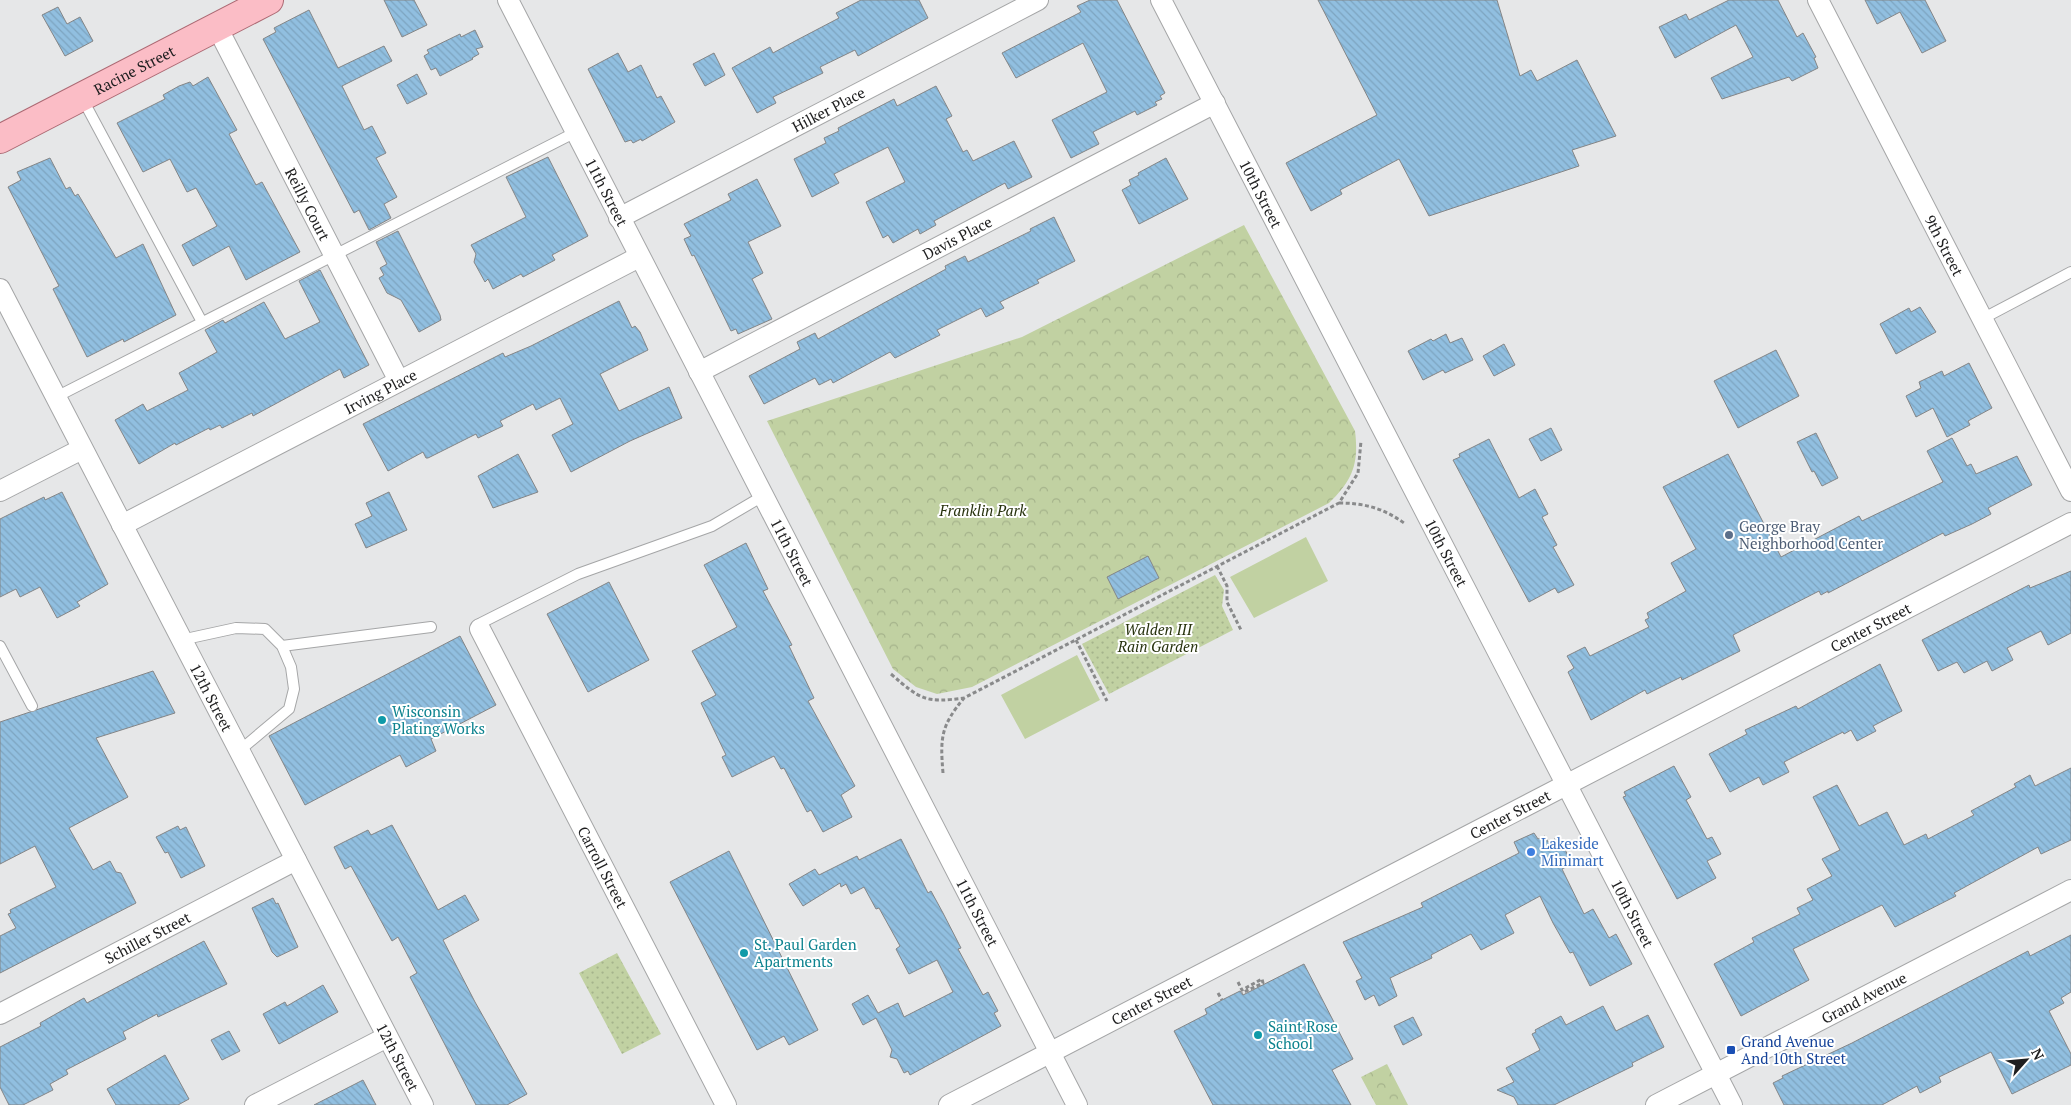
<svg xmlns="http://www.w3.org/2000/svg" width="2071" height="1105" font-family="'PT Serif',serif">
<style>
.grass{fill:url(#grass-dots)}
.park{fill:url(#park-crowns)}
.pitch{fill:#c1d1a2}
.building{fill:url(#building-back-hatch);stroke:#848586}
.lines{fill:none;stroke-linecap:round;stroke-linejoin:round}
.service-casing{stroke:#a5a6a7;stroke-width:12}
.minor-casing{stroke:#a5a6a7;stroke-width:22}
.primary-casing{stroke:#ac6973;stroke-width:30}
.path{stroke:#898a8b;stroke-width:3;stroke-dasharray:4 2.5;stroke-linecap:butt}
.service{stroke:#fff;stroke-width:10}
.minor{stroke:#fff;stroke-width:20}
.primary{stroke:#fbbdc6;stroke-width:28}
.service-dot{fill:#5c6f8a;stroke:#fff;stroke-width:2}
.culture-dot{fill:#0f9aa8;stroke:#fff;stroke-width:2}
.shop-dot{fill:#3f7fe0;stroke:#fff;stroke-width:2}
.transit-dot{fill:#1a4fb4;stroke:#fff;stroke-width:2}
.labels{text-anchor:middle;dominant-baseline:central;stroke-width:4;stroke-linejoin:round;paint-order:stroke}
.street-label{font-size:15px;fill:#1e1e1f;stroke:#fff}
.park-label{font-size:15px;font-style:italic;fill:#27320d;stroke:#fff}
.service-label{font-size:15px;fill:#4e5e75;stroke:#fff;text-anchor:start}
.culture-label{font-size:15px;fill:#0d838f;stroke:#fff;text-anchor:start}
.shop-label{font-size:15px;fill:#366cbe;stroke:#fff;text-anchor:start}
.transit-label{font-size:15px;fill:#164399;stroke:#fff;text-anchor:start}
</style>
<defs>
<pattern id="grass-dots" width="8" height="8" patternUnits="userSpaceOnUse" patternTransform="scale(1.25)"><rect width="8" height="8" fill="#c1d1a2"/><path d="M2 2h.1M6 6h.1" fill="none" stroke="#a5b38b" stroke-width="1.8" stroke-linecap="round"/></pattern>
<pattern id="park-crowns" width="20" height="18" patternUnits="userSpaceOnUse" patternTransform="scale(1.25)"><rect width="20" height="18" fill="#c1d1a2"/><path d="M2 6a3 3 0 1 1 6 0M12 15a3 3 0 1 1 6 0" fill="none" stroke="#a5b38b"/></pattern>
<pattern id="building-back-hatch" width="6" height="6" patternUnits="userSpaceOnUse" patternTransform="scale(1.25)"><rect width="6" height="6" fill="#91bfe0"/><path d="M-1 5l2 2M0 0l6 6M5-1l2 2" fill="none" stroke="#7da4c0"/></pattern>
</defs>
<rect width="100%" height="100%" fill="#e6e7e8"/>
<path class="grass" d="M1215,575L1224,590L1222,606L1233,630L1109,694L1082,644Z
M617,953L661,1034L622,1054L579,973Z"/>
<path class="park" d="M1244,225L1355,431C1359,463 1353,480 1329,503L972,687L937,694L916,687L893,669L767,421L1022,337Z
M1387,1064L1408,1105H1376L1361,1077Z"/>
<path class="pitch" d="M1306,537L1328,581L1254,618L1230,577Z
M1077,655L1100,700L1025,739L1001,695Z"/>
<path class="building" d="M384,0H414L427,25L402,37Z
M861,0H919L928,18L858,56L855,50L820,67L823,73L773,97L776,103L757,113L732,68L770,47L773,53L797,40L839,18L836,13Z
M1090,0H1117L1165,93L1160,96L1162,99L1155,102L1157,105L1137,115L1135,111L1093,132L1099,144L1071,158L1052,120L1107,92L1083,43L1016,78L1002,53L1081,12L1077,6Z
M1318,0H1497L1520,76L1531,70L1537,81L1577,60L1616,136L1572,150L1579,166L1429,216L1399,159L1340,190L1342,194L1311,211L1286,163L1377,115Z
M1729,0H1778L1797,37L1803,33L1816,57L1814,58L1818,68L1792,81L1789,77L1722,99L1711,78L1753,57L1736,25L1675,58L1659,27L1686,14L1689,20Z
M1865,0H1925L1946,41L1922,53L1900,12L1877,24Z
M58,7L67,24L80,17L93,41L65,56L42,15Z
M309,10L338,68L384,46L392,61L342,86L364,130L372,126L386,153L376,158L397,197L384,204L391,218L369,230L359,210L354,213L263,39L276,32L274,28Z
M475,30L483,47L476,49L479,54L472,58L473,59L440,76L436,68L431,70L424,56L429,53L427,50L460,34L461,37Z
M618,53L628,72L641,65L657,98L661,96L675,122L642,141L641,139L633,143L631,140L625,142L588,69Z
M714,53L725,75L705,86L693,64Z
M417,74L427,94L407,104L397,85Z
M208,77L237,130L229,134L256,185L262,182L300,252L246,280L229,246L193,266L182,245L217,226L196,188L187,192L170,159L143,172L117,123L165,99L163,95L179,86L190,82L193,86Z
M936,86L952,116L946,119L963,152L967,150L973,161L1014,141L1032,177L1008,189L1005,183L934,221L936,225L920,234L918,229L893,243L888,235L883,238L866,202L905,182L888,147L834,174L839,183L812,197L794,159L826,143L824,138L839,131L838,128L894,99L897,106Z
M548,157L588,236L552,255L555,260L523,277L521,274L493,289L488,279L485,282L474,262L476,254L471,245L526,217L506,177Z
M50,158L66,189L70,187L75,196L78,194L116,258L143,244L176,315L124,342L123,339L87,357L53,289L59,286L8,187L21,180L17,172Z
M1166,158L1188,199L1139,224L1122,190L1131,185L1129,180L1139,175L1138,173Z
M757,179L781,226L748,242L763,273L752,279L772,319L738,334L736,329L731,331L694,255L692,256L684,239L691,236L684,224L731,200L728,194Z
M1054,217L1075,261L1037,280L1039,283L1000,302L1004,308L986,317L981,308L937,330L940,335L895,358L890,352L833,383L831,379L819,385L815,378L764,404L749,376L800,349L797,342L815,333L818,339L946,269L945,266L965,256L968,262L1031,231L1030,229Z
M398,231L440,315L441,320L419,332L401,300L387,293L379,278L384,275L380,268L387,264L376,242Z
M320,270L369,365L344,378L340,369L253,416L252,413L222,428L220,425L210,430L209,428L176,445L175,443L139,464L115,420L143,404L147,411L188,390L179,373L217,352L205,330L223,320L225,323L264,302L285,339L320,322L299,281Z
M619,301L632,328L635,326L640,332L648,350L600,374L619,411L669,387L682,418L630,441L571,472L552,435L573,424L560,398L536,410L533,404L500,421L503,426L478,438L476,434L428,458H426L423,452L388,471L363,424L503,353L505,357L531,346Z
M1920,307L1936,332L1896,354L1880,324L1909,308L1911,312Z
M1446,334L1450,343L1462,338L1473,360L1445,373L1443,370L1423,380L1408,351L1431,339L1433,341Z
M1504,344L1515,365L1494,376L1483,356Z
M1776,350L1799,396L1738,428L1714,381Z
M1969,363L1992,408L1968,421L1970,425L1947,437L1933,408L1916,417L1906,396L1921,388L1919,382L1942,371L1944,376Z
M1551,428L1562,450L1541,461L1529,439Z
M1816,433L1838,478L1822,486L1814,471L1812,472L1797,442Z
M1952,438L1967,466L1971,464L1976,474L2017,456L2032,485L1988,508L1991,514L1972,524L1945,536L1943,533L1828,593V591L1821,595L1819,591L1733,635L1740,651L1682,680L1681,677L1647,694L1645,690L1591,720L1568,672L1574,668L1567,656L1585,647L1590,656L1649,627L1645,620L1649,618L1647,613L1686,591L1671,563L1696,549L1663,487L1728,454L1781,557L1859,516L1862,521L1943,482L1927,451Z
M1489,439L1519,498L1535,489L1548,514L1542,517L1557,545L1553,547L1574,585L1558,593L1555,588L1529,602L1453,460L1460,457L1459,454Z
M518,454L538,492L493,508L478,476Z
M62,492L108,584L77,602L80,606L57,618L40,587L20,597L16,589L0,597V519L44,497L45,500Z
M389,492L407,530L366,548L355,524L372,516L366,503Z
M746,543L768,589L763,591L792,645L789,646L814,698L808,701L855,786L841,795L852,817L823,832L811,810L807,812L784,768L781,769L774,756L732,777L722,757L726,755L701,703L716,695L692,651L737,627L704,565Z
M1148,556L1159,578L1118,599L1107,577Z
M2071,571V633L2048,645L2041,631L2007,648L2013,660L1992,671L1987,661L1964,673L1957,662L1938,671L1922,640L2029,585L2030,588Z
M609,582L649,660L588,692L547,614Z
M460,636L496,705L431,739L436,751L406,767L400,755L305,805L269,736Z
M1880,664L1902,711L1873,726L1876,731L1857,741L1851,730L1844,734L1843,732L1784,762L1789,772L1763,785L1759,777L1730,792L1709,754L1747,734L1745,730L1796,706L1798,709Z
M153,671L175,713L96,738L128,797L69,828L93,870L110,861L116,872L121,873L136,903L0,973V936L16,928L8,914L11,913L10,910L56,887L35,846L0,864V722Z
M1674,766L1691,797L1686,800L1707,839L1712,837L1721,854L1707,861L1716,878L1677,899L1623,797L1626,796L1624,792Z
M2071,768V840L2041,854L2038,847L1954,893L1956,896L1895,927L1882,905L1793,949L1809,980L1741,1016L1714,964L1754,942L1752,938L1800,914L1797,908L1813,900L1807,889L1832,876L1822,859L1840,850L1813,797L1837,785L1859,826L1887,812L1904,845L1926,834L1928,839L1974,815L1971,811L2016,787L2014,784L2030,775L2035,786Z
M392,825L438,910L465,895L479,920L443,940L475,1002L527,1094L507,1105H476L410,977L417,973L398,937L392,941L351,866L345,869L334,847L368,830L371,835Z
M178,826L180,830L186,827L205,866L181,878L168,852L165,853L156,837Z
M1534,833L1538,839L1545,836L1548,842L1559,837L1572,864L1562,869L1584,914L1593,909L1609,938L1616,934L1632,964L1590,986L1573,952L1570,953L1553,923L1540,896L1505,915L1514,933L1481,950L1471,934L1431,955L1432,958L1390,978L1397,996L1379,1006L1374,995L1365,1000L1356,981L1362,978L1343,942L1423,907L1421,903L1519,853L1514,842Z
M901,839L928,893L931,891L943,913L961,948L958,949L983,995L988,992L998,1011L994,1013L1001,1026L910,1075L908,1071L904,1073L897,1059L890,1057L892,1050L876,1018L863,1025L852,1004L868,995L878,1013L898,1003L904,1017L953,992L937,960L909,974L896,949L900,946L879,908L876,909L864,887L851,894L846,884L841,887L840,883L803,906L789,884L815,869L819,875L857,856L859,860Z
M729,851L818,1030L789,1045L784,1036L757,1050L670,882Z
M273,898L276,904L278,903L298,947L277,957L272,952L252,908Z
M2071,935V992L2061,998L2064,1003L2049,1011L2071,1054V1065L2012,1094L1991,1052L1939,1077L1941,1082L1920,1093L1917,1086L1882,1105H1784L1773,1083L1783,1078L1782,1076L1852,1043L2028,951L2030,956Z
M204,941L227,984L158,1017L157,1014L123,1032L126,1039L66,1070L68,1074L50,1084L53,1090L23,1105H9L0,1087V1047L41,1026L40,1023L84,998L87,1003Z
M1304,964L1353,1059L1332,1070L1351,1105H1213L1174,1031L1207,1014L1205,1009L1222,1000L1240,991L1243,995Z
M323,985L338,1012L279,1044L263,1014L285,1002L287,1006Z
M1603,1006L1616,1031L1648,1015L1664,1047L1632,1063L1633,1066L1554,1105H1518L1514,1097L1497,1090L1514,1082L1506,1068L1540,1050L1532,1034L1536,1032L1535,1030L1561,1016L1566,1025Z
M1413,1017L1422,1035L1403,1045L1394,1026Z
M229,1031L240,1051L222,1060L211,1040Z
M165,1055L189,1099L178,1105H116L107,1089Z
M363,1080L376,1105H314Z"/>
<g class="lines">
<defs>
<path id="service" d="M82,98L202,322
M1982,319L2071,272
M56,397L576,132
M480,629L481,623L578,574L712,526L763,496
M181,640L236,628L265,629L282,646L291,667L294,689L289,709L239,751
M0,646L32,706
M282,646L431,627"/>
<g id="minor">
<path id="s1" d="M508,0L1077,1105"/>
<path id="s2" d="M1161,0L1732,1105"/>
<path id="s3" d="M1818,0L2071,491"/>
<path id="s4" d="M217,27L399,381"/>
<path id="s5" d="M619,218L1038,0"/>
<path id="s6" d="M0,289L423,1105"/>
<path id="s7" d="M699,372L1215,103"/>
<path d="M0,491L82,449"/>
<path id="s8" d="M122,525L639,257"/>
<path id="s9" d="M480,629L726,1105"/>
<path id="s10" d="M0,1014L296,860"/>
<path d="M255,1105L387,1037"/>
<path id="s11" d="M949,1105L2071,523"/>
<path id="s12" d="M1656,1105L2071,890"/>
</g>
<g id="primary">
<path id="s13" d="M0,139L269,0"/>
</g>
</defs>
<use href="#service" class="service-casing"/>
<use href="#minor" class="minor-casing"/>
<use href="#primary" class="primary-casing"/>
<path class="path" d="M1339,503C1364,503 1383,508 1404,523
M1217,566L1227,586V602L1241,630
M1076,640L1107,701
M891,674C921,700 925,703 964,698L1339,503L1358,473L1361,441
M943,773C940,737 941,726 964,698
M1238,982L1242,990L1262,979L1263,983L1242,993
M1218,993L1222,1000"/>
<use href="#service" class="service"/>
<use href="#minor" class="minor"/>
<use href="#primary" class="primary"/>
</g>
<circle class="service-dot" cx="1729" cy="535" r="5"/>
<g class="culture-dot">
<circle cx="382" cy="720" r="5"/>
<circle cx="744" cy="953" r="5"/>
<circle cx="1258" cy="1035" r="5"/>
</g>
<circle class="shop-dot" cx="1531" cy="852" r="5"/>
<rect class="transit-dot" x="1726" y="1045" width="10" height="10" rx="2.5"/>
<g class="labels">
<g class="street-label">
<text stroke="none"><textPath href="#s13" startOffset="151">Racine Street</textPath></text>
<text stroke="none"><textPath href="#s5" startOffset="236">Hilker Place</textPath></text>
<text stroke="none"><textPath href="#s1" startOffset="216">11th Street</textPath></text>
<text stroke="none"><textPath href="#s2" startOffset="218">10th Street</textPath></text>
<text stroke="none"><textPath href="#s4" startOffset="199">Reilly Court</textPath></text>
<text stroke="none"><textPath href="#s7" startOffset="291">Davis Place</textPath></text>
<text stroke="none"><textPath href="#s3" startOffset="276">9th Street</textPath></text>
<text stroke="none"><textPath href="#s8" startOffset="291">Irving Place</textPath></text>
<text stroke="none"><textPath href="#s2" startOffset="622">10th Street</textPath></text>
<text stroke="none"><textPath href="#s1" startOffset="621">11th Street</textPath></text>
<text stroke="none"><textPath href="#s11" startOffset="1038">Center Street</textPath></text>
<text stroke="none"><textPath href="#s6" startOffset="460">12th Street</textPath></text>
<text stroke="none"><textPath href="#s11" startOffset="632">Center Street</textPath></text>
<text stroke="none"><textPath href="#s9" startOffset="268">Carroll Street</textPath></text>
<text stroke="none"><textPath href="#s2" startOffset="1028">10th Street</textPath></text>
<text stroke="none"><textPath href="#s1" startOffset="1026">11th Street</textPath></text>
<text stroke="none"><textPath href="#s10" startOffset="166">Schiller Street</textPath></text>
<text stroke="none"><textPath href="#s12" startOffset="234">Grand Avenue</textPath></text>
<text stroke="none"><textPath href="#s11" startOffset="228">Center Street</textPath></text>
<text stroke="none"><textPath href="#s6" startOffset="865">12th Street</textPath></text>
</g>
<g class="park-label">
<text x="983" y="510">Franklin Park</text>
<text x="1158" y="629">Walden III<tspan x="1158" dy="17">Rain Garden</tspan></text>
</g>
<g class="service-label">
<text x="1739" y="526">George Bray<tspan x="1739" dy="17">Neighborhood Center</tspan></text>
</g>
<g class="culture-label">
<text x="392" y="711">Wisconsin<tspan x="392" dy="17">Plating Works</tspan></text>
<text x="754" y="944">St. Paul Garden<tspan x="754" dy="17">Apartments</tspan></text>
<text x="1268" y="1026">Saint Rose<tspan x="1268" dy="17">School</tspan></text>
</g>
<g class="shop-label">
<text x="1541" y="843">Lakeside<tspan x="1541" dy="17">Minimart</tspan></text>
</g>
<g class="transit-label">
<text x="1741" y="1041">Grand Avenue<tspan x="1741" dy="17">And 10th Street</tspan></text>
</g>
</g>
<g transform="translate(2026 1060) rotate(63)" stroke="#ffffff" stroke-width="4" paint-order="stroke">
<path d="M0-4L9 19L0 12L-9 19Z" fill="#1e1e1f"/>
<text y="-8" font-size="14" font-weight="bold" text-anchor="middle" fill="#1e1e1f">N</text>
</g>
</svg>
